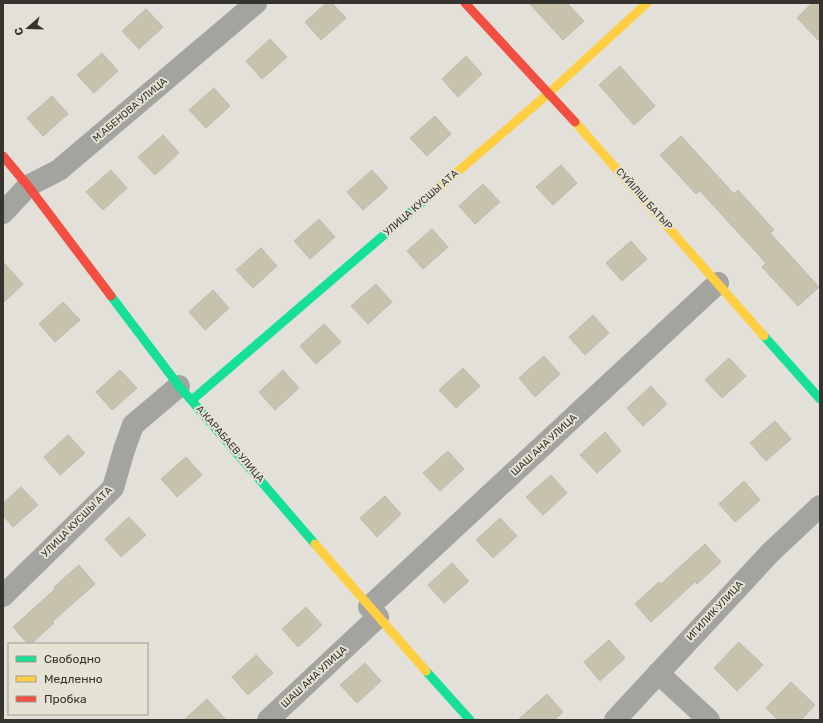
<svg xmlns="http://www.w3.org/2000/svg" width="823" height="723" font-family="Rubik,sans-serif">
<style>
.building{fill:#c6c2ab;stroke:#bbbab4}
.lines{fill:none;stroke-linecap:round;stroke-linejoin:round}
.street{stroke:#a3a39f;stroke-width:22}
.fast{stroke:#16e098;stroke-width:9}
.slow{stroke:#ffcf43;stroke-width:9}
.jam{stroke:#f24e42;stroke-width:9}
.labels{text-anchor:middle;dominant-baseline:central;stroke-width:4;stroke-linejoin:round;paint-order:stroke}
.street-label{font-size:10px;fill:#35342e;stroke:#e6e3d4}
</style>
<rect width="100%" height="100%" fill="#e2e0d8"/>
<path class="building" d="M326,3H332L346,18L321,40L305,22Z
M529,3H567L584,21L563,40Z
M812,3H820V42L797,18Z
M146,9L163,27L139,49L122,31Z
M270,39L287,57L262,79L246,61Z
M102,53L118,71L94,93L77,75Z
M466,56L482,74L458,97L442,79Z
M620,66L655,106L634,125L599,85Z
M214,88L230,106L206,128L189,110Z
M52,96L68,114L43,136L27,118Z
M435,116L451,134L427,156L410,138Z
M163,135L179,153L155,175L138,157Z
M681,136L734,194L738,190L774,230L770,233L819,287L798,306L762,267L766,263L700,191L696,194L660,155Z
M561,165L577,183L553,205L536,187Z
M111,170L127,188L103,210L86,192Z
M372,170L388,188L363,210L347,192Z
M483,184L500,202L475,224L459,206Z
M319,219L335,237L310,259L294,241Z
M432,229L448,247L423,269L407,251Z
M631,241L647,259L622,281L606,263Z
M261,248L277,266L253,288L236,270Z
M3,262L23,284L3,303Z
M376,284L392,302L368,324L351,306Z
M213,290L229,308L205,330L189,312Z
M63,302L80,320L55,342L39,324Z
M593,315L609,333L585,355L569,337Z
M324,324L341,342L316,364L300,346Z
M544,356L560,374L535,397L519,378Z
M729,358L746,376L722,398L705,380Z
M463,368L480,386L456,408L439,390Z
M120,370L137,388L112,410L96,392Z
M283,370L299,388L275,410L259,392Z
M651,386L667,404L643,426L627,408Z
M775,421L791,439L766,461L750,443Z
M605,432L621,451L597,473L580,455Z
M68,435L85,453L60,475L44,457Z
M448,451L464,469L440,491L423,473Z
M186,457L202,475L177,497L161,479Z
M551,475L567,493L543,515L526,497Z
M744,481L760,500L735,522L719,504Z
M21,487L38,505L13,527L3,515V503Z
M385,496L401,514L377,537L360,518Z
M129,517L146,535L121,557L105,539Z
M500,518L517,536L493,558L476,540Z
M705,544L721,562L697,584L695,582L651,622L635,604L659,582L661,584Z
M452,563L469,581L444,603L428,585Z
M79,565L95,584L52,622L54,623L31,644H28L13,627L55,589L54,587Z
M306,607L322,625L298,647L282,629Z
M609,640L625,658L600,681L584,662Z
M739,642L763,665L737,691L714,668Z
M256,655L273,673L248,695L232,677Z
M365,663L381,681L357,703L340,685Z
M791,682L815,705L801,720H778L766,708Z
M547,694L563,712L554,720H518Z
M207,699L226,720H184Z"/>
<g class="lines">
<path class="street" d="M3,213L28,186L59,170L256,3
M3,596L113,488L124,450L133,425L179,386
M369,607L718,283
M658,673L709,720
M268,720L378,617
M615,720L770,553L820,506"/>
<path class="fast" d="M111,296L179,386L315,544
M764,336L820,399
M192,400L434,192
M426,671L470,720"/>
<path class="slow" d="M575,122L764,336
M434,192L549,93L647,3
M315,544L426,671"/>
<path class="jam" d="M465,3L575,122
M3,156L28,186L111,296"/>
</g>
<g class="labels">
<g class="street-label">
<text transform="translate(130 110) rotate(-40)">М.АБЕНОВА УЛИЦА</text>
<text transform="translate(644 199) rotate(48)">СҮЙІЛІШ БАТЫР</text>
<text transform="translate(421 203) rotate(-41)">УЛИЦА КУСШЫ АТА</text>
<text transform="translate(230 444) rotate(49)">А.КАРАБАЕВ УЛИЦА</text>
<text transform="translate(544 445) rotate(-43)">ШАШ АНА УЛИЦА</text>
<text transform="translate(77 522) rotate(-45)">УЛИЦА КУСШЫ АТА</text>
<text transform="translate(715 611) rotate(-47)">ИГИЛИК УЛИЦА</text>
<text transform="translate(314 677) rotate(-43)">ШАШ АНА УЛИЦА</text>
</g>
</g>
<rect width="823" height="723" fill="none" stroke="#35342e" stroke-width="8"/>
<rect x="8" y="643" width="140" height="72" fill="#e6e3d4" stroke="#9f9d92"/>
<rect x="16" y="656" width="20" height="6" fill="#16e098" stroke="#9f9d92"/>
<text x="44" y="663" font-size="12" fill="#35342e">Свободно</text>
<rect x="16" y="676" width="20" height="6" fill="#ffcf43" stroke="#9f9d92"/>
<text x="44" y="683" font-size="12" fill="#35342e">Медленно</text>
<rect x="16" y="696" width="20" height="6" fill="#f24e42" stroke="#9f9d92"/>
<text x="44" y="703" font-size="12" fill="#35342e">Пробка</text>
<g transform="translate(28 28) rotate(250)" stroke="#e6e3d4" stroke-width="3" paint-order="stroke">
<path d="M0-3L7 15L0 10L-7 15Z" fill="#35342e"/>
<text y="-6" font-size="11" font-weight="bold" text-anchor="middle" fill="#35342e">С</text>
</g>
</svg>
